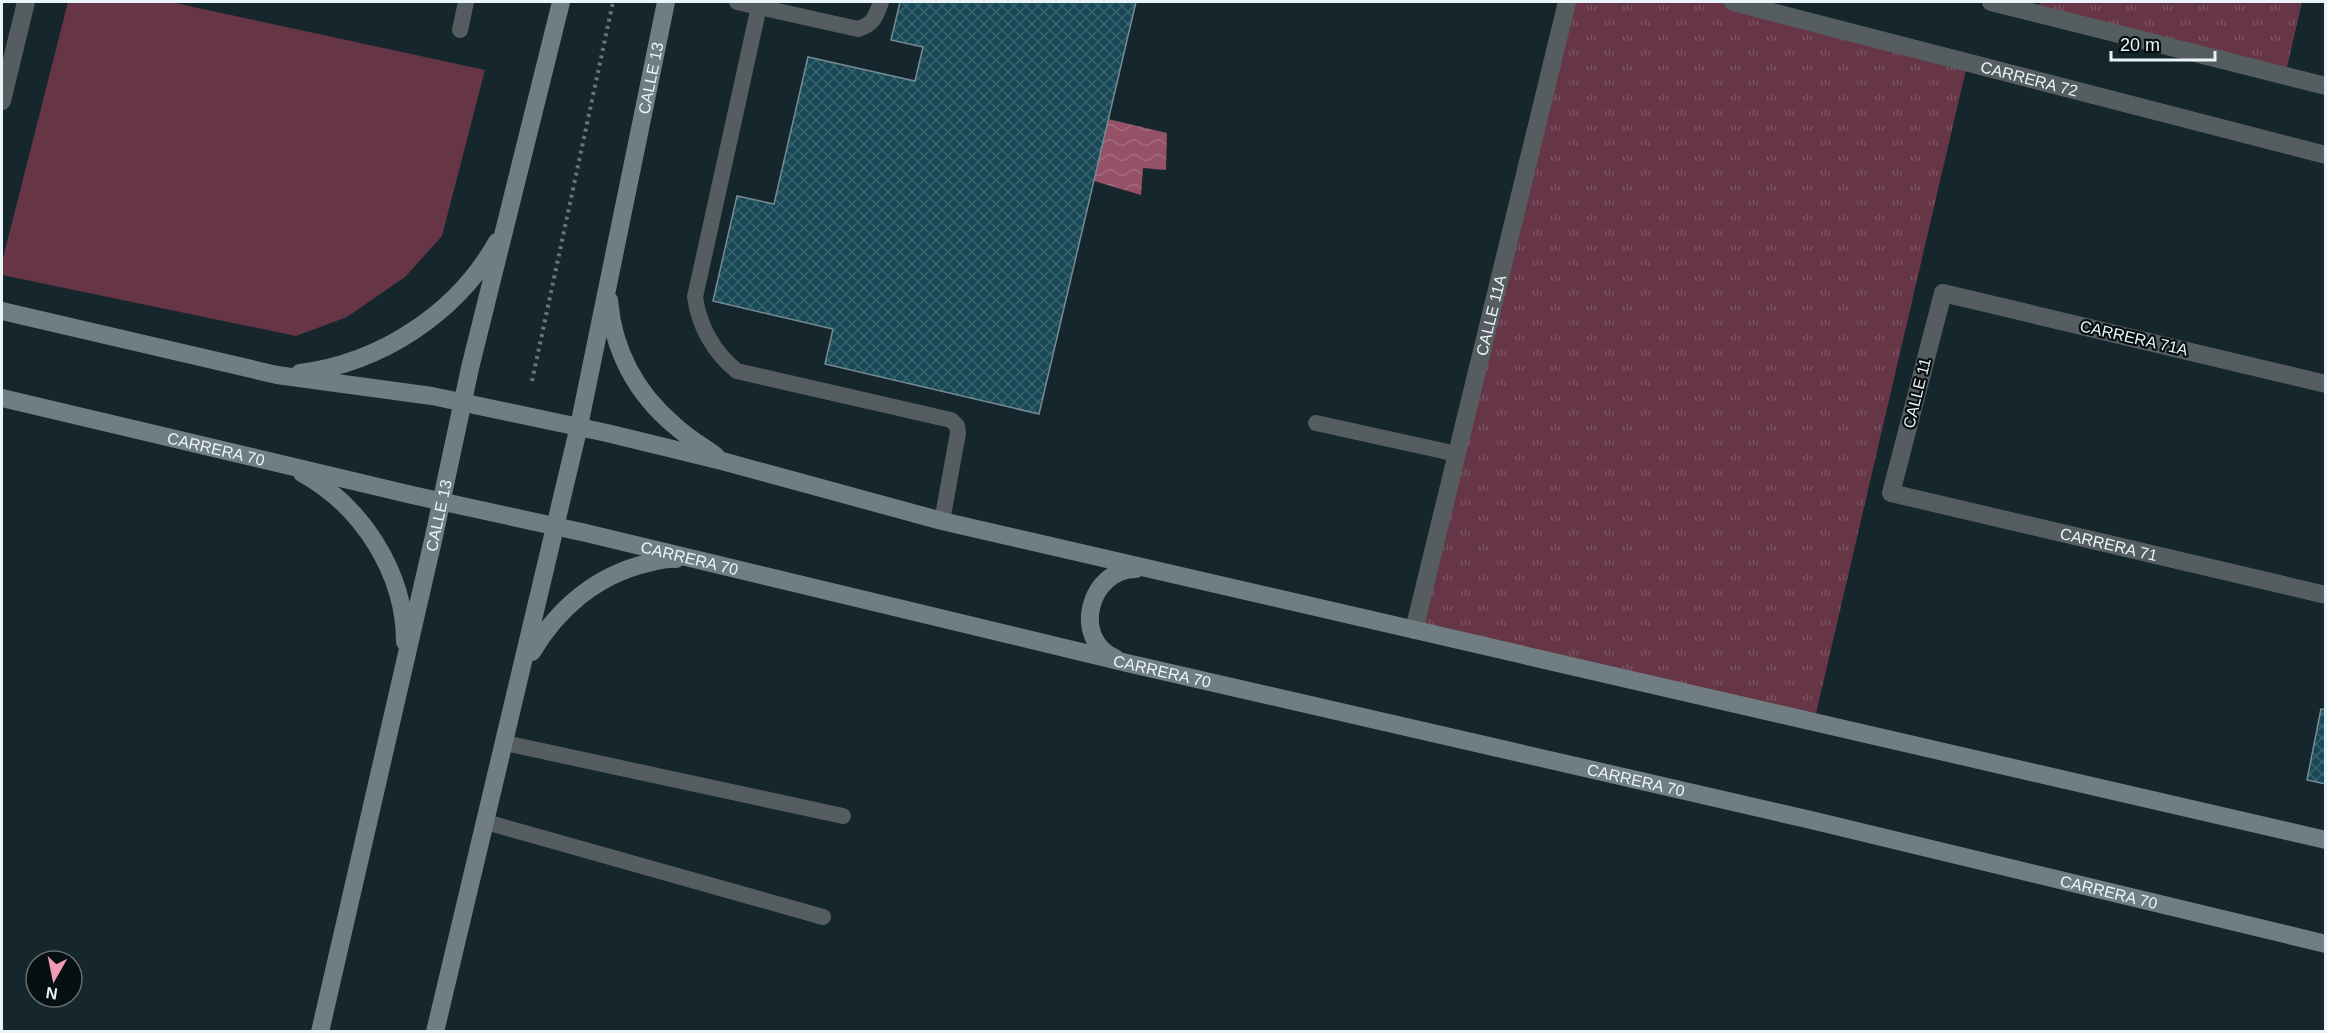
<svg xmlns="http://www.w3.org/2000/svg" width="2327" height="1033" font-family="Arial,sans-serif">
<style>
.grass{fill:#663646}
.park{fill:url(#park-tufts)}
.water{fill:url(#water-waves)}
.building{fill:url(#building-cross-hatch);stroke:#778b93;stroke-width:1.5}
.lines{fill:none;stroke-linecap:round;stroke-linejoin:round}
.path{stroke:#67767c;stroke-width:4;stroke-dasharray:3 4.5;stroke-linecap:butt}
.lane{stroke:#555d60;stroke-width:16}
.street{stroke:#555d60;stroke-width:18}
.secondary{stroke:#707d82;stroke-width:18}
.labels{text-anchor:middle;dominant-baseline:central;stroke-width:4.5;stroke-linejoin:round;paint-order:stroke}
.street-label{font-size:16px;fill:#eaf5f9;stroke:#070f11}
</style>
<defs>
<pattern id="park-tufts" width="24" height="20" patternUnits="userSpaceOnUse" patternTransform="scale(1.5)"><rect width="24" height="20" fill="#663646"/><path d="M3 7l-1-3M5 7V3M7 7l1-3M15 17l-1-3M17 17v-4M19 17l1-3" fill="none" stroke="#7c5461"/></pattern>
<pattern id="water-waves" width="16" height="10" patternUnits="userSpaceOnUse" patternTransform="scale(1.5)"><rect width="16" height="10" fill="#945168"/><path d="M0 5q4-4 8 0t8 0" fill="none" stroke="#a36b7e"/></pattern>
<pattern id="building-cross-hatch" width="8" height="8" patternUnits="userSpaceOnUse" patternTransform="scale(1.5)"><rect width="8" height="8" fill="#194857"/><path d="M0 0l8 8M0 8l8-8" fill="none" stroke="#3b6370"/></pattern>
</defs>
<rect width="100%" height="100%" fill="#15272d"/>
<path class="grass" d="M68,2H171L485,70L442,236L405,277L347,317L296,336L2,275V262Z"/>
<path class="park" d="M1567,2H1733L1968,61L1814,722L1414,630Z
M2040,2H2302L2285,76L2037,13Z"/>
<path class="water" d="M1108,119L1167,133L1166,170L1143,168L1141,195L1094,181Z"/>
<path class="building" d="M900,2H1136L1039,414L825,364L833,329L713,301L737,196L774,204L808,57L915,81L923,47L891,40Z
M2321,709L2326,710V784L2307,780Z"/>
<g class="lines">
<path class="path" d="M532,381L613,2"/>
<path class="lane" d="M737,2L858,29C874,24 876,16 881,2
M760,2L695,297C699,326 714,353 737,371L951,420L957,426L958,433L942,521
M460,30L466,2
M1316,423L1457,454
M505,743L843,816
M486,822L823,917"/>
<g class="street">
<path id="s1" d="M1733,2L2326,155"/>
<path d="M1991,2L2326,86"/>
<path d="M2,101L26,2"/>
<path id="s2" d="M2326,384L1943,293L1891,493L2326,595"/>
<path id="s3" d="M1414,630L1567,2"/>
</g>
<g class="secondary">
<path d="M609,300C613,350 636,393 674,425C687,437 702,446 716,456"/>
<path d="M2,311L277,375L432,396L607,433L722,461L942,521L2326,840"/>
<path d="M300,373C381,363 457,313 497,242"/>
<path id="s4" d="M2,398L412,495L586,533L1127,663L1811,820L2326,944"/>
<path d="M302,473C362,506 405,573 405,642"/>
<path d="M532,652C558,608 597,575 648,563C657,561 666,558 676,559"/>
<path d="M1115,658C1071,639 1089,569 1136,569"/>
<path id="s5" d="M320,1032L434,536L470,368L561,2"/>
<path id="s6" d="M435,1032L579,426L666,2"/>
</g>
</g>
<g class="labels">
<g class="street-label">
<text stroke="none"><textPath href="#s6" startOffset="978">CALLE 13</textPath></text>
<text stroke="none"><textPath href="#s1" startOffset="306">CARRERA 72</textPath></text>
<text stroke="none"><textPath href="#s3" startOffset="324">CALLE 11A</textPath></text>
<text transform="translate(2134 338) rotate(13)">CARRERA 71A</text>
<text transform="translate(1917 393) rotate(-76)">CALLE 11</text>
<text stroke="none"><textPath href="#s4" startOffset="220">CARRERA 70</textPath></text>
<text stroke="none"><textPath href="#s5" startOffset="530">CALLE 13</textPath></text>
<text stroke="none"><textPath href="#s2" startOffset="824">CARRERA 71</textPath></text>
<text stroke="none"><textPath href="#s4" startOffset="706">CARRERA 70</textPath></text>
<text stroke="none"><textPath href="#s4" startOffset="1192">CARRERA 70</textPath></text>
<text stroke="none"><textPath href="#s4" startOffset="1678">CARRERA 70</textPath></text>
<text stroke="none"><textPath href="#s4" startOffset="2164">CARRERA 70</textPath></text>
</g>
</g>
<rect width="2327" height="1033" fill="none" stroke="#eaf5f9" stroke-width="6"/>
<g transform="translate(54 979) rotate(189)"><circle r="28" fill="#070f11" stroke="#626b6e" stroke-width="1.5"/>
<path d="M0-4.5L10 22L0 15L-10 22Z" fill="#f09ab6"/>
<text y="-9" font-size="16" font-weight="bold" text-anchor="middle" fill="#eaf5f9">N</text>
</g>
<path d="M2111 51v9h104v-9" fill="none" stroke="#eaf5f9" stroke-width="3"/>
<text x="2120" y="51" font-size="18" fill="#eaf5f9" stroke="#070f11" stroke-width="4.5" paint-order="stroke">20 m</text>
</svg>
